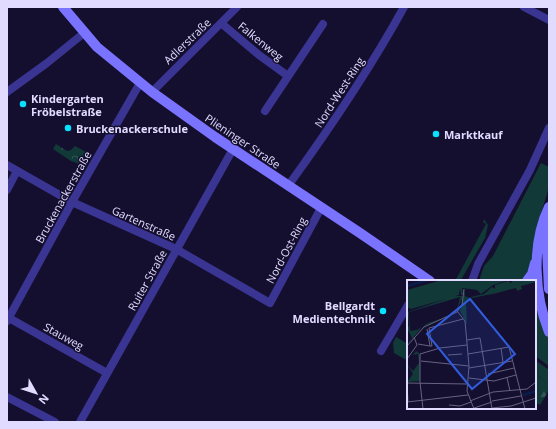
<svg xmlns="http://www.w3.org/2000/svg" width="556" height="429" font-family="'Open Sans',sans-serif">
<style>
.grass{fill:#113938}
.forest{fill:url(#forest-firs)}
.park{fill:url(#park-crowns)}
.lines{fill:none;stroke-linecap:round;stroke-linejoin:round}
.minor{stroke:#3a3592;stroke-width:8}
.secondary{stroke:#7973ff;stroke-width:10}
.poi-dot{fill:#08e2ff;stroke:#150f2f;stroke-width:1.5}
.labels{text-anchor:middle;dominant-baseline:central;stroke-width:3;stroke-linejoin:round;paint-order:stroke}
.street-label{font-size:11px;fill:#e1dcff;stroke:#150f2f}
.poi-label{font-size:11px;font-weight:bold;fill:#e1dcff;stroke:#150f2f;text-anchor:start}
.inset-river{fill:none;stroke:#052051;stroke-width:2}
.inset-road{fill:none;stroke:#676182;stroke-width:1}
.view{fill:#315cdc;fill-opacity:0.15;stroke:#315cdc;stroke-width:2}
.inset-edge{fill:none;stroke:#e1dcff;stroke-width:2}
</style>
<defs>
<pattern id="forest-firs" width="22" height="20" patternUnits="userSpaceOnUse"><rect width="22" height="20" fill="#113938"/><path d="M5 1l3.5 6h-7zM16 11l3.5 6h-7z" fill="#335556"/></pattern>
<pattern id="park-crowns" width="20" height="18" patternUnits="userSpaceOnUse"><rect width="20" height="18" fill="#113938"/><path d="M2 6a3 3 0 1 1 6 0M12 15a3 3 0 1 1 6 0" fill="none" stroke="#335556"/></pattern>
</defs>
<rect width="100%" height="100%" fill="#150f2f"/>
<path class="grass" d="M541,163L549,167V187L537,227L531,265L522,281H479L484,266L493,256Z
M484,219L488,225L485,238L462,278L459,281H455L486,224L483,222Z
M535,309L540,314L549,340V366L535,356Z
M396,337L408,344V361L394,353L393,343Z
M535,360L549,370V385L535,373Z"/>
<path class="forest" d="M535,373L549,385V390L540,405L535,402Z"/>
<path class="park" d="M56,144L67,151L71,150L75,146L86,152L80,164L71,161L53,149Z"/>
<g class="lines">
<path class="minor" d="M524,7L549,20
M221,23L259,55L288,76
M7,92L47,63L84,33
M152,92L237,7
M265,111L323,24
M7,165L72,202L176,249L270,303L321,208
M288,186C330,128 370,69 404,7
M7,190L17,171
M472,281L478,264L530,170L549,128
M9,318L107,373
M7,321L72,202L140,83
M381,351L408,305
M7,397L55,422
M80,422L233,149"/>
<path class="secondary" d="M63,7L97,47L152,92L215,137L360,233L430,281
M549,207C531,245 534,294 549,332
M549,224L547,248L549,289
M527,281L532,274L535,263"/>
</g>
<g class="poi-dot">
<circle cx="23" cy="104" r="4"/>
<circle cx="68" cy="128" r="4"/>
<circle cx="436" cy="134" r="4"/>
<circle cx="383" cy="311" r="4"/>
</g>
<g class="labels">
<g class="street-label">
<text transform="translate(187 41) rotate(-44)">Adlerstraße</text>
<text transform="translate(261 41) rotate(39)">Falkenweg</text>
<text transform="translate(339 92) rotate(-57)">Nord-West-Ring</text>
<text transform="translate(243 141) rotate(34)">Plieninger Straße</text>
<text transform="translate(63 197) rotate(-61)">Bruckenackerstraße</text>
<text transform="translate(144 223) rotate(24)">Gartenstraße</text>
<text transform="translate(286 250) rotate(-62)">Nord-Ost-Ring</text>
<text transform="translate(147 280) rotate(-61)">Ruiter Straße</text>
<text transform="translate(64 336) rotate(29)">Stauweg</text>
</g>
<g class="poi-label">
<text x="31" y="98">Kindergarten<tspan x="31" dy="13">Fröbelstraße</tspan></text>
<text x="76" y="128">Bruckenackerschule</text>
<text x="444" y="134">Marktkauf</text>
<text x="375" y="305" text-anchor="end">Bellgardt<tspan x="375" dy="13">Medientechnik</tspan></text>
</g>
</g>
<g transform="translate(407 280)">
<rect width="129" height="129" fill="#150f2f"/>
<path d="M35,0H102L86,5L74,14L70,10L55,8L56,15H54L53,8L52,15L4,29L0,27V10ZM106,0H129V2L114,6L115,9L110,11L109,8L90,13L65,18L64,17L77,14L85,7L88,9V5L101,1L104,3ZM58,9V16L65,19L59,23L60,44L53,31ZM47,16H56L50,30L53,17L2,32L3,51L10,50L21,43L40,37L49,31L43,36L15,47L0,65L5,58L0,48L2,46L1,32ZM9,71L12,73L13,77V101L0,102L6,94L0,84L6,91L12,83L11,74L6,75Z" fill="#113938"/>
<path class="inset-river" d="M0,6L21,0M116,115L129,111"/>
<path class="inset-road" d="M50,31L58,41L62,86L60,111L67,129M22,48L56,39M22,48L25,66H23M20,49L23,66M60,60L73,58L85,129M11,64L23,66M0,66L17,47L50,32L55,25L57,9M94,68L96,82M61,74L102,67L118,129M41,75L55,74M0,79L10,65L7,57M14,81L62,86M62,88L105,81M81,94L107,88M62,98L87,101L109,95M100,98L103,111M13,102V74L33,68L60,65M13,102L16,129M0,103L60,104M0,103L1,122M63,121L86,112L120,109L129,102M85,121L114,116M0,122L61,115M42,125L53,126L64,122M67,128L85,122M85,128L104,126L129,118"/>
<path class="view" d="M63,19L108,74L65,109L20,54Z"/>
<rect width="129" height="129" class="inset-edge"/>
</g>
<rect width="556" height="429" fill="none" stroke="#e1dcff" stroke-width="16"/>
<g transform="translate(36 393) rotate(129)" stroke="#150f2f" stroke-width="3" paint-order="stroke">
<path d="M0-3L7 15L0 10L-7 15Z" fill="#e1dcff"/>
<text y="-6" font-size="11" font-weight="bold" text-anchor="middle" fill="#e1dcff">N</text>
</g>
</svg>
